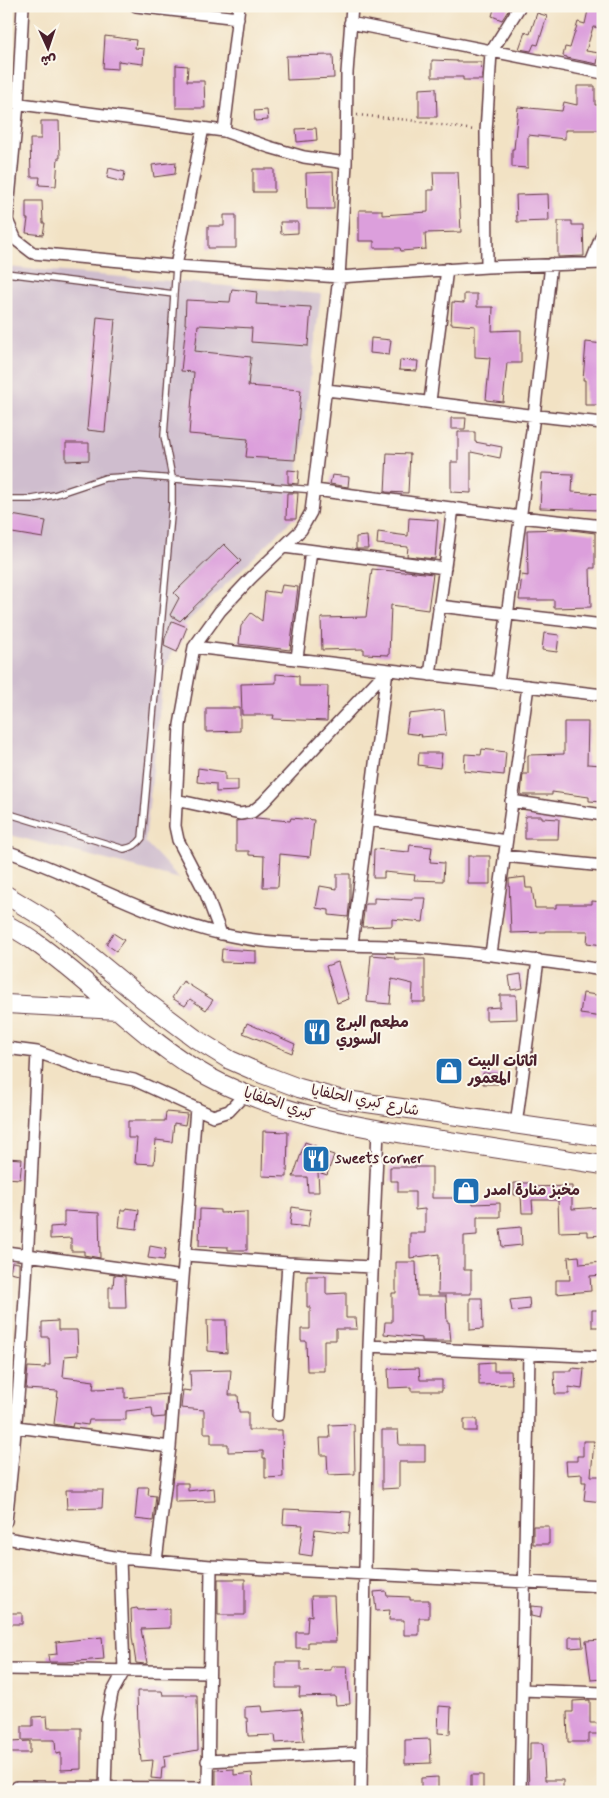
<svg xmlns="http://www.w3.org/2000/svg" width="609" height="1798" font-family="Mynerve,'Playpen Sans Arabic',sans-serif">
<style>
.industrial{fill:#cfbdce}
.building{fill:#dc9fdc}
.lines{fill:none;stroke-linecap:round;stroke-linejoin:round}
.service-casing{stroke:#633c42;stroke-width:8}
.minor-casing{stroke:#633c42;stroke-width:14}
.primary-casing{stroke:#633c42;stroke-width:20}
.path{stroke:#633c42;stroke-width:2.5;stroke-dasharray:1 4;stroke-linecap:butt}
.service{stroke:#fff;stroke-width:5.5}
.minor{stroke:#fff;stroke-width:11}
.primary{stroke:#fff;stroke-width:18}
.labels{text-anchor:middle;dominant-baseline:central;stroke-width:4;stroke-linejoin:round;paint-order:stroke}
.poi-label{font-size:15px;font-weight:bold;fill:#4a1f2b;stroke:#fbf7ec;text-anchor:start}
.street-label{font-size:15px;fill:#4a1f2b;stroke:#fbf7ec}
</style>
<rect width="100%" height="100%" fill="#fbf7ec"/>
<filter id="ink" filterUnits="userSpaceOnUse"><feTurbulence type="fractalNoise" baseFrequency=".02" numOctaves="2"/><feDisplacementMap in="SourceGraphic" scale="10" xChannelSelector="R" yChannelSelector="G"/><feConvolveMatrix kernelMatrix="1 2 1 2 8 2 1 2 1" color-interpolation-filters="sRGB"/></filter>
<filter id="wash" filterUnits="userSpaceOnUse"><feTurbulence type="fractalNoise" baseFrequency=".0096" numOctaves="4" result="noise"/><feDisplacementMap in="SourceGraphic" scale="20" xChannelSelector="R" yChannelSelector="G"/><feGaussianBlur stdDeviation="1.12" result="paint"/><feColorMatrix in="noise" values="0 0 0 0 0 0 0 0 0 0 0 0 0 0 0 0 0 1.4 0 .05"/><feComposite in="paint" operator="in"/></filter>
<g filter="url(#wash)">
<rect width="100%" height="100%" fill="#f2e2c4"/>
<path class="industrial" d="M6,267L321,294L292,520L185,624L164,669L145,842L180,879L6,834Z"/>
<g id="blocks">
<path class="building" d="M495,6H511L502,20L492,16Z
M589,6H603V28L593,27L586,51L599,53L597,64L567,58V57L563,56L565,47L570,48L578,22L585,24Z
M537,13L547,16L538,45L534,44L531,51L519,49L525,32L530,34Z
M105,36L136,40L135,48L144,49L143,64L118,61V69L103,68Z
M333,55L334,78L287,80L286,56Z
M432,60L457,61V62H481L482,80H463V77H432Z
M176,65L188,66L187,81H204L205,108H176Z
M577,86H595V105H603V130H565V139L528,135V168L512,167V149H514L518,107L562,111L564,102L577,105Z
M436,88L437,117H419V89Z
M267,110L268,120L255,121L254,111Z
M41,121H59L60,158H58L56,186L39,185L40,177H31L30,139H41Z
M316,128L317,140L297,142L296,129Z
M176,162L175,174L154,177L152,165Z
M109,168L125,172L123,182L107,178Z
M253,169H274V192H253Z
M333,172L334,209H307L306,173Z
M433,172H458L461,232L425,233L426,249L401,251L400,248H374V241H359V210H382V215L428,212V190H434Z
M548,194L549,221L517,222L516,195Z
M26,201H42L43,223H45L43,235L26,233L28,219H26Z
M224,215H236V248H208V226H224Z
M558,221H572V225H583L584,256L558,257Z
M280,222H298V233L281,234Z
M232,289L257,292L256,304L311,307L308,346L251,342L252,328L198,325L195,351L251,357L248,386L301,390L295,460L246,457L248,439L189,434L194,372L181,371L186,324H185L186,300L230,302Z
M464,294H477V307H493L492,331L521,330V363H507L503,402L486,400L490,358L475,357V326L451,324L452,302L464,303Z
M97,317L115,319L105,432L87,430Z
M371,338L391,340L389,355L370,353Z
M586,342L603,344V405H585V380H583Z
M400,360L418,361L417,371L399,370Z
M451,418H466L465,429H451Z
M458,432H475V442L502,447L500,458L471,452V493L451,492V462H458Z
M66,443H89V460L66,461Z
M387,453L410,454L408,493L385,492Z
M288,470L299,471L298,484L288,483Z
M542,473L573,474L572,492L602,494L600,510L540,508Z
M332,475L349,477L348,487L330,484Z
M287,493H298L296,519H286Z
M6,514L46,521L43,538L6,532Z
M409,518L438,520L435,559L407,556L408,547L377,544L378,532L408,536Z
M564,529L595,533V568H590L591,607L554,608V600H519L522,575L528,576L527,530Z
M367,536L368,549H356V537Z
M224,544L241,561L180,621L170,615L179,598L174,593Z
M372,569L404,572L406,571L433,574L428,610L391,605L389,655L364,654V649L322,650L321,618L366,617Z
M282,585L298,587L290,650L239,644L241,626L251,613L262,621L265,591L280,593Z
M172,621L187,627L177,652L164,646L165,638Z
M544,633L559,635L557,652L542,650Z
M276,674L299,676V686H328L327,721L273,719L274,715H242L241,684L276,683Z
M206,708H240V731L206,732Z
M444,710L446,735L421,737L422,735L406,733L409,714Z
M564,722H588L587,764L603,765V802L589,801V797L552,792V795H521L523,774H528V755L564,754Z
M482,749L506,752L504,775L464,771L465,754L481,755Z
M419,753H442L440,768L418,765Z
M198,768L225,772V780H238V791L216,792V784L197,782Z
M525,816H542V818L559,819L558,839H525Z
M256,818L290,821L291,818L314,820L310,857L280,854L278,887H263L264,856L249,855V851H236V821Z
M410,845L432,847L430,862L444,863L443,881L414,880L415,875L384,872V878H373L374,849L409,852Z
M468,856H490V884H468Z
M337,874H350V898L348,917L329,915V910L316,908L320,886L337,889Z
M525,877L526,888H532L535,908H556V904H592V901L603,902V945L587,943L588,931H545V932L511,933L509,879Z
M374,898L412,900V898H426L423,922L392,919V926L362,927L365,904H374Z
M113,933L124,940L116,951L106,944Z
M222,949L256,951V963L221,962Z
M371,955L395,957L394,959H425V1002H412L413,984L392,979L390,1004L367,1002Z
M338,962L349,999L337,1003L326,966Z
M521,974L523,988L511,990L509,976Z
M183,981L213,1000L206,1010L190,999L185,1006L172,998Z
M583,993L603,996V1017L580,1014Z
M500,995H516L517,1019L486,1020V1008L500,1007Z
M247,1023L295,1044L292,1053L243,1033Z
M483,1073L499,1074L498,1084H483Z
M166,1112L187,1114L185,1125L174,1123L172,1142L156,1140L154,1164L135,1163L137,1138H128V1121H165Z
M263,1131L288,1132L287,1177L262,1176Z
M305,1142L316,1146L315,1149L334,1155L327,1175L318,1172L319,1192H308L307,1177H293Z
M6,1158L22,1159L20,1179L6,1178Z
M390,1167H432V1198H472L473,1204L500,1203V1217H477V1235L464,1236V1270H471V1294H438L439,1254L410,1258V1233H425V1209L415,1210V1192H398V1181H390Z
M514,1183H531L532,1187L572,1186V1209L602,1207L603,1235L588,1236V1231L559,1232L558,1200H532L533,1213H522L521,1195H514Z
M292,1207L311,1210L308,1227L290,1225Z
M126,1208L139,1210L137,1229L119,1227L121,1210H126Z
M200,1209L220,1210V1213L247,1212V1250H228V1247L199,1246Z
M64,1211L99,1213L100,1258L84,1255V1251H71V1238L50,1239V1227L64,1226Z
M521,1227L522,1245L502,1247L500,1229Z
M150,1246L166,1249L164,1260L148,1258Z
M579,1256L580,1264L603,1262V1275L590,1276L591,1291L556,1294V1280H570L568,1257Z
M12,1262L19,1263V1274L10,1272Z
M396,1262H416L417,1296H446L447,1322H449L451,1341H422V1338L384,1334L385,1322H392V1293H396Z
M114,1275L125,1276L126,1308H109V1287H113Z
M307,1276H326V1294L346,1293V1318H356L357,1329H336V1340H324V1371H307L306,1341H301V1329H310V1307H307Z
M470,1298H482L483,1329L470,1330Z
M529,1298L530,1309L512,1311L510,1300Z
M592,1310H603V1327H592Z
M207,1320H226L227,1353L208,1351Z
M58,1321V1330H77L78,1355L65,1356L63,1377L94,1381L93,1389L125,1388V1398L167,1394L165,1417L153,1418L152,1408L126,1411V1420H89L88,1425L73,1423L72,1427L54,1424L58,1391L26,1389L28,1367L45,1368V1365H50L49,1337H42V1322Z
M494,1362V1371H511L512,1384L479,1385V1363Z
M419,1368L420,1380H442V1391H411V1387L389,1388L388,1369Z
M572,1368L584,1369L582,1389L569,1387V1394H555L554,1371H572Z
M231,1370L229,1395H238L239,1412H248V1430H282L283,1477L265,1478V1458H263V1451L228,1452V1444H211V1433H204V1410L181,1408L183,1390L191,1391L190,1371Z
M464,1419H477V1431H464Z
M354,1424L355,1474L328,1475L327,1455H321L320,1438H330L329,1425Z
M382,1430H398L399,1445H425V1462H399V1488L382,1489Z
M583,1441H594L591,1476H603V1502L584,1500L586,1482H582V1474L567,1475L566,1461H577V1456H583Z
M175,1483H188V1491L214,1488L215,1501L175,1502Z
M138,1487H149L148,1495L156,1496L153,1521L135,1519Z
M66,1490H103L102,1508L67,1509Z
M284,1509L351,1512L349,1533L315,1529L312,1556L299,1554L303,1525L283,1524Z
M533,1526H549V1544H533Z
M218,1579H245V1615H218Z
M386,1591L387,1596L410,1597V1600H429V1618H419V1635H404V1620H389L390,1610L376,1611L374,1592Z
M311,1596H334L336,1642H308V1648H296V1632H307L308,1615L312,1616Z
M531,1606L542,1607L540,1618L531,1616Z
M137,1608L138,1610L170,1609V1628L141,1629L147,1663L145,1664L136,1663L132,1637L131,1609Z
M7,1613H22V1624H7Z
M102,1637L104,1659L66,1662H49L48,1655L57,1654L56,1642Z
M569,1637H582L583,1647L569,1648Z
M603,1640V1679L591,1680L586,1641Z
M276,1662H301V1671L331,1670V1666H347L350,1704L336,1705L335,1696L299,1697L300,1688H276Z
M137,1691H162L163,1695H197L198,1750L164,1756L165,1767H162L161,1779L151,1778L153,1760L141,1761L138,1728Z
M590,1700V1723H600L601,1734H589V1742H568L567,1712H573V1701Z
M262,1706L263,1712L301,1709L304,1741L276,1743L275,1735L248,1736L247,1718H245V1707Z
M439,1706L451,1707L450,1734L438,1733Z
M47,1716L48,1728H81V1769L61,1770V1753L56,1754L55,1740H22V1726H33V1717Z
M430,1739L431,1763L405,1764V1740Z
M30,1741V1753H11V1742Z
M530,1743H543L545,1780H563V1792H529L528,1760H530Z
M234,1769V1775L252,1773L254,1792H216V1770Z
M471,1775H483V1792H471Z
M438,1777V1791H421V1778Z"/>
</g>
</g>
<g filter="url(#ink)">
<use href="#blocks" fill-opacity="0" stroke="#633c42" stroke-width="1"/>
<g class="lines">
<defs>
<path id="service" d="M6,273L174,294
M6,499H32L54,495L105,478L136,476L315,490
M6,813L124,849C133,847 137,845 142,838L172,505V477L164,436L176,266"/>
<path id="minor" d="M23,6L18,104L7,220L16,240L33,253L176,266L339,277L487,267L603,263
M136,6L238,18
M350,23L603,73
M6,102L224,131L269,147L304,157L346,163
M224,131L239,6
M591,263L603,232
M176,266L203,128
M487,267L486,132L491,52L520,6
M326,390C419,400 510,414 603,423
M430,401L447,269
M315,490L520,517L603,526
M284,547L445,568
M439,606L603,625
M194,647L603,695
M297,658L311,551
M430,675L453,508
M498,683L534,416L551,264
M176,800L240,814L252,812L263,803L387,670
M511,801L603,815
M369,820L506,841
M6,851C79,876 146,917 222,934C281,948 343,943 403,947C470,951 536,960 603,970
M504,856L603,866
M221,934L206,894L178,840L175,826L180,725L194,647L220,611L251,578L301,530L311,512L339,277L346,163L347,73L352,6
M352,944L387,670
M491,954L528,686
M6,1048L37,1052L90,1071L134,1080L213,1116L229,1111L245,1094
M516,1125L538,960
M6,1252L183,1277
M186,1255L288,1263L372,1267
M369,1346L603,1357
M278,1415L288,1263
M17,1427L170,1447
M6,1521C24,1365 30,1209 37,1052
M6,1538L120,1558L211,1566L603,1586
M156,1561L170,1447L196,1108
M6,1669L209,1672
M522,1690L603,1693
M207,1761L362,1753
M208,1788L211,1566
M17,1792V1787L208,1788V1792
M105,1792L107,1720L112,1693L124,1671L120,1558
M361,1792L369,1346L378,1130
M520,1792L529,1354"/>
<path id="primary" d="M6,895L47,920L144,1000L196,1039L230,1060L262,1074L299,1088L339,1099L603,1137
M6,924C16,930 26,935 35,942C90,981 135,1031 192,1067C265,1113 358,1127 442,1140C495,1148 549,1157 603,1165
M6,1004L118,1010"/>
</defs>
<use href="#service" class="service-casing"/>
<use href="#minor" class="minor-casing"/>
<use href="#primary" class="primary-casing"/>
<path class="path" d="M357,115L409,120L474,130"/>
<use href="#service" class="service"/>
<use href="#minor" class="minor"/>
<use href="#primary" class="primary"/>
</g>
</g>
<defs>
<symbol id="restaurant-square" viewBox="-11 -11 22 22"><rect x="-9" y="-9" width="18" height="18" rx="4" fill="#1f6fb2" stroke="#fbf7ec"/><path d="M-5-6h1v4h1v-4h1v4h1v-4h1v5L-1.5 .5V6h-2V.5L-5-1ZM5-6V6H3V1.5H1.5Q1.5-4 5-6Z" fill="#fff"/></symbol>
<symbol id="shop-square" viewBox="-11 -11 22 22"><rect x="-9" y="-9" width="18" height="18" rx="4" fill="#1f6fb2" stroke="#fbf7ec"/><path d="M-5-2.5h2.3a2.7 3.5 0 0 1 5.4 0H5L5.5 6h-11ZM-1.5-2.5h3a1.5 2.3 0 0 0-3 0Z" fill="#fff"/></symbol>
</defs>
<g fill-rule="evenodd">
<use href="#restaurant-square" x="301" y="1016" width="32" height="32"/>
<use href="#shop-square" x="433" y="1055" width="32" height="32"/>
<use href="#restaurant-square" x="300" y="1143" width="32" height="32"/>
<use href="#shop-square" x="450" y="1175" width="32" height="32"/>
</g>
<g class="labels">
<g class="poi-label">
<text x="336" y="1023">مطعم البرج<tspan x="336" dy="17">السوري</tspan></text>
<text x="468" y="1062">اثاثات البيت<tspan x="468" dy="17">المعمور</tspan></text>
<text x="335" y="1159">sweets corner</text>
<text x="485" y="1191">مخبز منارة امدر</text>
</g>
<g class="street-label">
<text transform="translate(365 1101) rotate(11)">شارع كبري الحلفايا</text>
<text transform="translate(279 1104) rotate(18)">كبري الحلفايا</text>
</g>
</g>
<rect width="609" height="1798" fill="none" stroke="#fbf7ec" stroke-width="25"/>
<g transform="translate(48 48) rotate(177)" stroke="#fbf7ec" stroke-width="4" paint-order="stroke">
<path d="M0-4L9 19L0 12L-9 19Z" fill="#4a1f2b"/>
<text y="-8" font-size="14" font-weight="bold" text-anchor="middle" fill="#4a1f2b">ش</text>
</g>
</svg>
